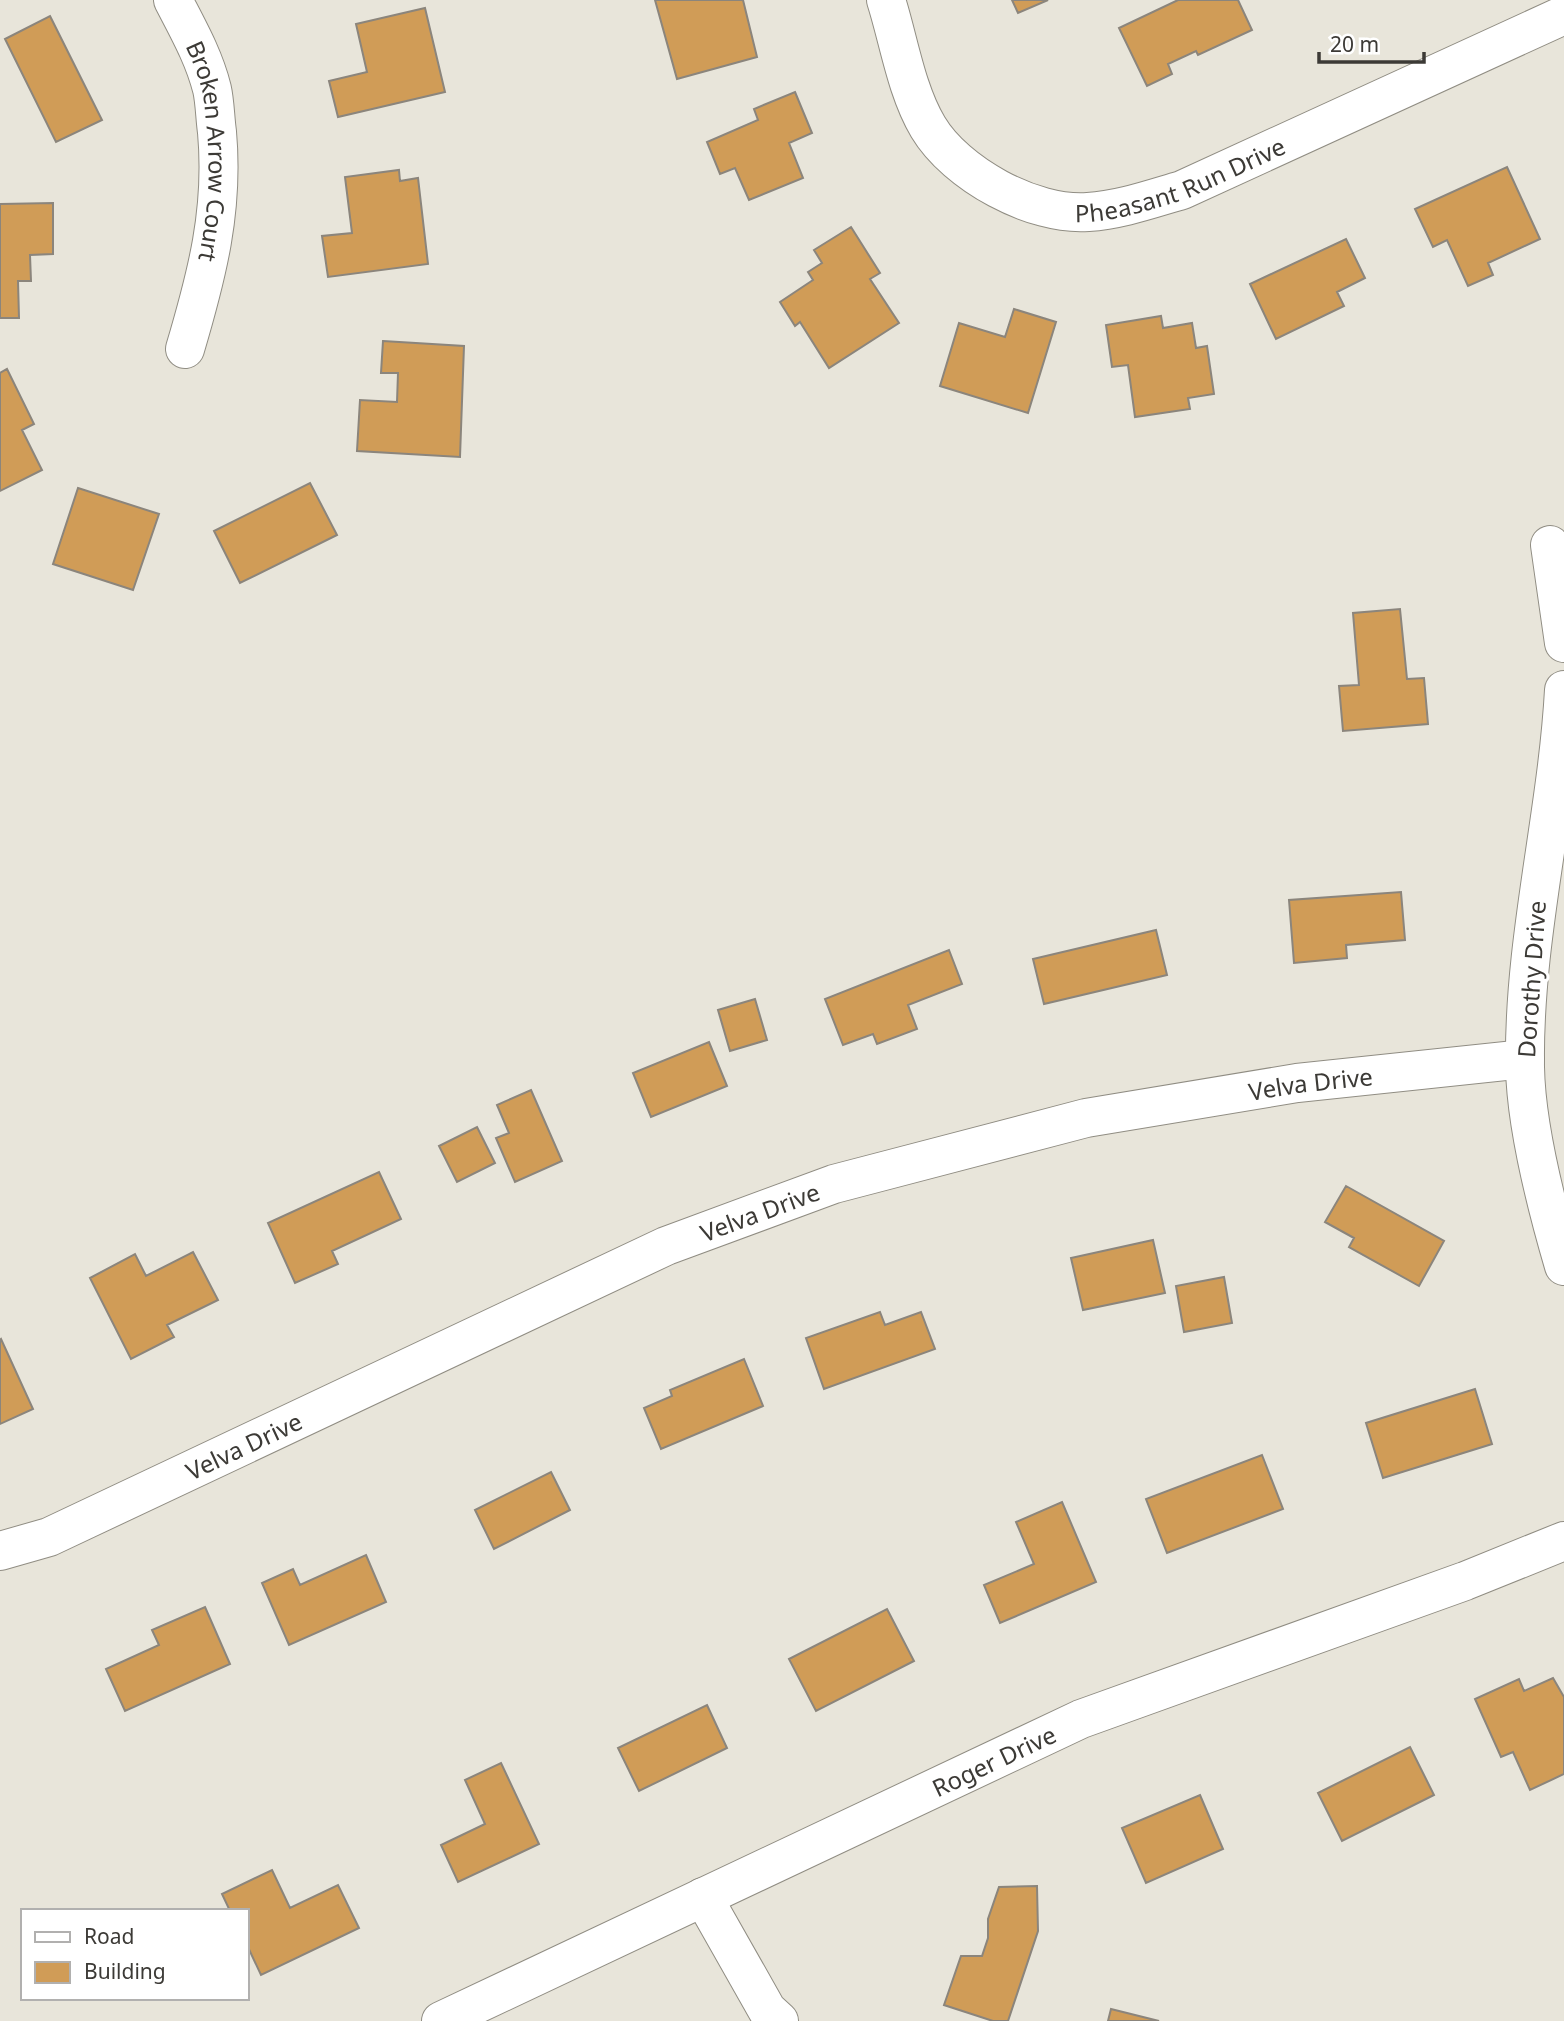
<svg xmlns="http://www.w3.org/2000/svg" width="1564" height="2021" font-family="'Noto Sans',sans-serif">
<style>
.building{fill:#d09c57;stroke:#8b857c;stroke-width:2}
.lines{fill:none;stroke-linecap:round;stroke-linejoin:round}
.minor-casing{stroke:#908d83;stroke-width:40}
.minor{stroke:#fff;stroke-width:38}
.labels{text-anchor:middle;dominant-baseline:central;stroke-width:6;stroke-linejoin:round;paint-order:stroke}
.street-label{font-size:24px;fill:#3c3a36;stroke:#fff}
</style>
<rect width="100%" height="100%" fill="#e8e5da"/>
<path class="building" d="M655,0H743L757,57L677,79Z
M1012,0H1048L1018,13Z
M1178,0H1238L1252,30L1198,55L1196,51L1168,64L1172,74L1147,86L1119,28Z
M425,8L445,92L338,117L329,81L367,72L356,24Z
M50,16L102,120L56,142L5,39Z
M795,92L812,133L789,143L803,178L749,200L735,168L720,174L707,142L758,120L754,109Z
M1507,167L1540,239L1488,263L1493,275L1468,286L1447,240L1433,247L1415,209Z
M399,170L400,181L418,178L428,264L328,277L322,236L352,233L345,177Z
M53,203V254L30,255L31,281H18L19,318H0V204Z
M851,227L880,273L870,279L899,323L829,368L800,322L795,326L780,302L813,280L808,272L822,263L814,250Z
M1346,239L1365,278L1337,292L1344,306L1276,339L1250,284Z
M1014,309L1056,322L1028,413L940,386L959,323L1005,337Z
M1161,316L1163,328L1192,323L1196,348L1207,346L1214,394L1188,398L1190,409L1135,417L1128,365L1112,367L1106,325Z
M383,341L464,346L460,457L357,451L360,400L397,402L398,373H381Z
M7,369L34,424L22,430L42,470L0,491V373Z
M310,483L337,535L240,583L214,531Z
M78,488L159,514L133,590L53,564Z
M1400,609L1407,679L1424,678L1428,724L1343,731L1339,686L1359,685L1353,613Z
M1401,892L1405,940L1346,945L1347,958L1294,963L1289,900Z
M1156,930L1167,975L1044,1004L1033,959Z
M949,950L962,984L908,1005L917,1029L877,1044L873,1034L843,1045L825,999Z
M755,999L767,1040L730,1051L718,1010Z
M709,1042L727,1086L651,1117L633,1073Z
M531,1090L562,1161L515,1182L496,1138L509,1133L497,1105Z
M477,1127L495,1163L457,1182L439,1146Z
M379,1172L401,1219L332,1251L338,1264L295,1283L268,1223Z
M1346,1186L1444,1241L1419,1286L1349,1247L1354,1238L1325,1222Z
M1153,1240L1165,1293L1083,1310L1071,1258Z
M193,1252L218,1300L167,1325L174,1337L131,1359L90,1278L135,1254L146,1276Z
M1224,1277L1232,1323L1184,1332L1176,1286Z
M880,1312L885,1325L921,1312L935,1349L824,1389L806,1338Z
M1,1339L33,1409L0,1424V1340Z
M744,1359L763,1406L661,1449L644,1408L672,1396L670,1390Z
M1475,1389L1492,1444L1383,1478L1366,1423Z
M1262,1455L1283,1509L1167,1553L1146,1499Z
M551,1472L570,1510L494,1549L475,1510Z
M1062,1502L1096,1582L1000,1623L984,1585L1034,1564L1016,1522Z
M366,1555L386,1602L289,1645L262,1583L293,1569L300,1585Z
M205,1607L230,1664L125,1711L106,1669L159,1645L152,1630Z
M887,1609L914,1661L816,1711L789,1659Z
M1553,1678L1564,1697V1774L1530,1790L1513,1752L1501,1757L1475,1699L1519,1679L1524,1691Z
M707,1705L727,1748L639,1791L618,1748Z
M1410,1747L1434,1795L1342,1841L1318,1793Z
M501,1763L539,1844L458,1882L441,1845L485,1824L465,1780Z
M1200,1795L1223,1849L1146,1883L1122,1828Z
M272,1870L290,1908L338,1885L359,1928L261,1975L247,1945V1911H230L222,1894Z
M1037,1886L1038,1931L1008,2021H993L944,2005L961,1956H982L988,1938V1919L999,1887Z
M1111,2009L1159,2021H1108Z"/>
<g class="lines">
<defs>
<g id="minor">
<path id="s1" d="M173,0C188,29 204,57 212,89C215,102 215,118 217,132C224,210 207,275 185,349"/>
<path id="s2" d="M886,0C899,41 906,90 928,127C956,174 1033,216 1088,212C1120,210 1151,199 1182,190L1564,15"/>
<path d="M1550,545L1564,643"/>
<path d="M1564,690C1557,816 1523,939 1525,1067C1526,1127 1547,1208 1564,1266"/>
<path id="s3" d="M0,1551L49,1537L666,1246L834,1184L1086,1118L1297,1083L1525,1059"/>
<path d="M703,1897L767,2010L779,2021"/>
<path id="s4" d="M441,2021L1081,1719L1465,1581L1564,1541"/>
</g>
</defs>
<use href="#minor" class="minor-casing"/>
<use href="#minor" class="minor"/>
</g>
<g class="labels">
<g class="street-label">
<text stroke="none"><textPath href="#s1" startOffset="159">Broken Arrow Court</textPath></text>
<text stroke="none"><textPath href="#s2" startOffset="420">Pheasant Run Drive</textPath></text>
<text transform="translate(1531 979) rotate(-86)">Dorothy Drive</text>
<text stroke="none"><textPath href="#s3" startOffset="1400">Velva Drive</textPath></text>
<text stroke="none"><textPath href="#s3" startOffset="833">Velva Drive</textPath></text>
<text stroke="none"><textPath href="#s3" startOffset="266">Velva Drive</textPath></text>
<text stroke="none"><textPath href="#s4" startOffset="611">Roger Drive</textPath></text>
</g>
</g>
<rect x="21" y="1909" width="228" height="91" fill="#ffffff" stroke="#b1b0af" stroke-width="2"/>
<rect x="35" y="1932" width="35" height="10" fill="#ffffff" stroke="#b1b0af" stroke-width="2"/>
<text x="84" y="1944" font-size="21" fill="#3c3a36">Road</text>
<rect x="35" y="1962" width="35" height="21" fill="#d09c57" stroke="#b1b0af" stroke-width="2"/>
<text x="84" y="1979" font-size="21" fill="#3c3a36">Building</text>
<path d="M1319 52v10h105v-10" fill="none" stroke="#3c3a36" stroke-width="3.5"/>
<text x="1330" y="52" font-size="21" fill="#3c3a36" stroke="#ffffff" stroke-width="5" paint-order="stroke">20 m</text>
</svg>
